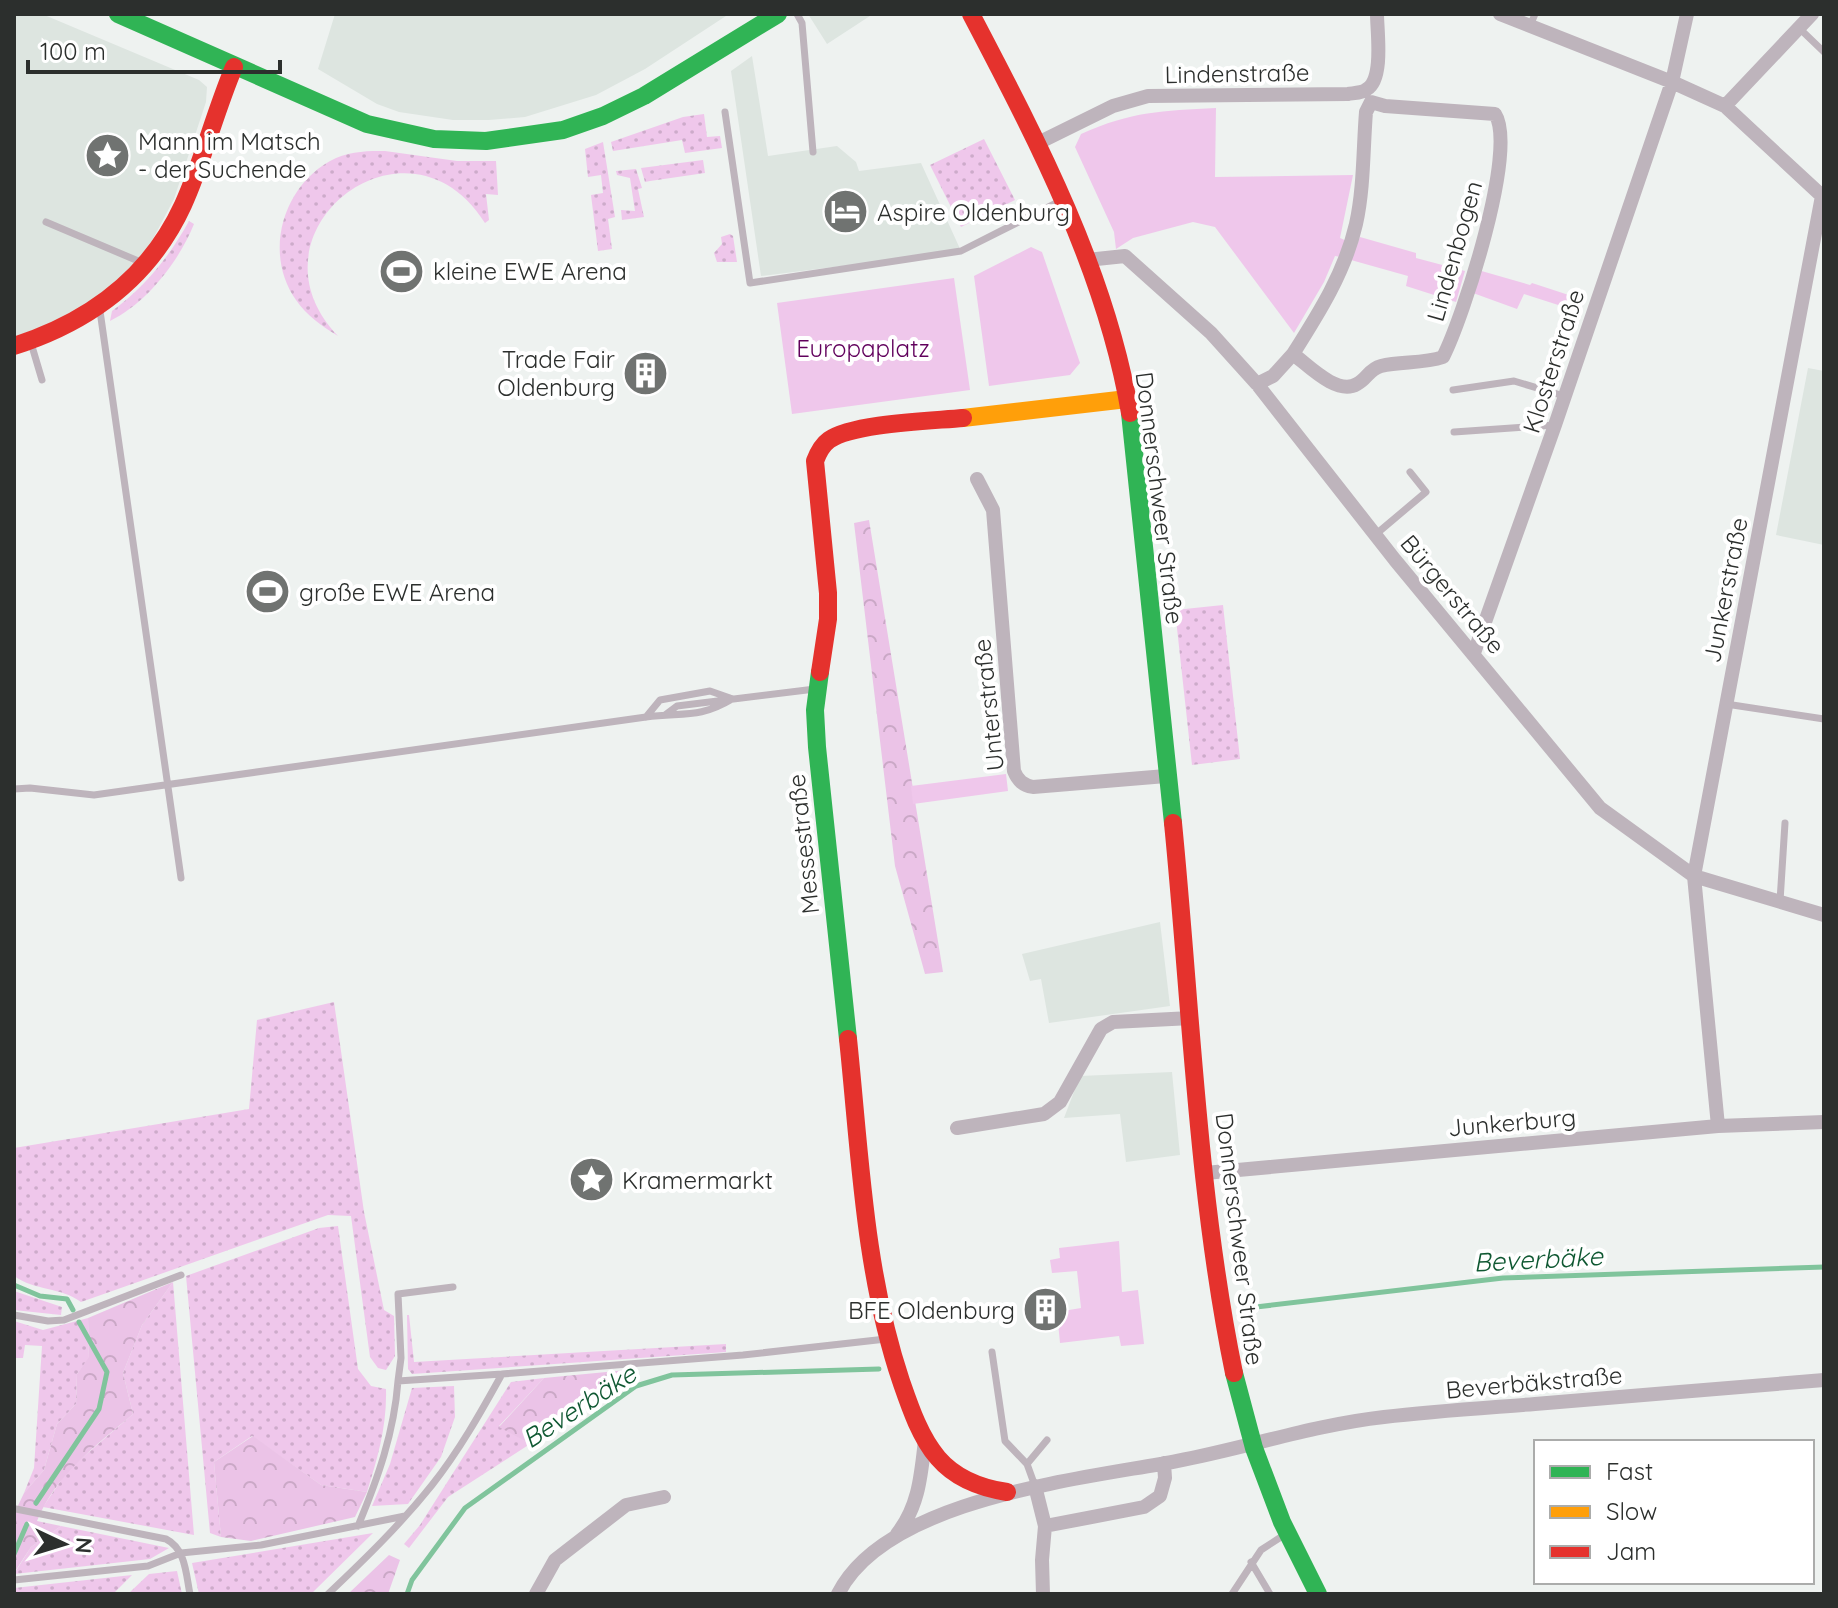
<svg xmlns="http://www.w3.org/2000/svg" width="1838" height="1608" font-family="Quicksand,sans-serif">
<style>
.built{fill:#dde5e0}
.grass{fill:url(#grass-dots)}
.forest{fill:url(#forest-crowns)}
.green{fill:#efc7eb}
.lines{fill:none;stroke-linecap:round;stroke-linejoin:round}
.stream{stroke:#80c49c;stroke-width:5}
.lane{stroke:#beb4bc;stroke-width:7}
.street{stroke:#beb4bc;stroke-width:14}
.fast{stroke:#30b455;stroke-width:18}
.slow{stroke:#ff9f0a;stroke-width:18}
.jam{stroke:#e5322d;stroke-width:18}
.labels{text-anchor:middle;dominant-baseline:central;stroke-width:8;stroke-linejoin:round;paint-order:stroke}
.street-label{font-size:24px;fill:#2c2f2d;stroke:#fff}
.poi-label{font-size:24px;fill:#2c2f2d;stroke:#fff;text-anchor:start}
.park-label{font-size:24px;fill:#61015c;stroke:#fff}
.water-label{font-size:26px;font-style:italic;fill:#0f5832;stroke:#fff}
</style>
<defs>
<pattern id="grass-dots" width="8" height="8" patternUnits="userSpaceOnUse" patternTransform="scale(2)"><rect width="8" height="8" fill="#efc7eb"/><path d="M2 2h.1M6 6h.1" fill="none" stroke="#cdabca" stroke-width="1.8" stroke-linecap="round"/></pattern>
<pattern id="forest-crowns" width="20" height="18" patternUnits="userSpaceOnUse" patternTransform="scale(2)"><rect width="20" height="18" fill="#ebc3e7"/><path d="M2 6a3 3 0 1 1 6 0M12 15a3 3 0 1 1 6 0" fill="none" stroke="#caa8c6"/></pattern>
</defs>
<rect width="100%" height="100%" fill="#eef2f0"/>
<path class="built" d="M14,14H42L199,80L207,87L206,102L174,199L147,250L126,273L98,297L62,319L14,337Z
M335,14H729L645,69L596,95L525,117L489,120H453L399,112L377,104L318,69Z
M808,14H873L827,44Z
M752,56L768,156L837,146L856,162L859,171L921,163L961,251L761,276L731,71Z
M1808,368L1824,371V545L1776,535Z
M1160,922L1170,1006L1049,1023L1041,979L1030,981L1022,954Z
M1172,1072L1180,1155L1126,1162L1120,1114L1064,1118L1080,1076Z"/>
<path class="grass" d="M704,114L707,137L720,136L722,148L685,153L682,140L613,151L611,142L683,117Z
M984,139L1015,200L961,227L930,165Z
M603,142L615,217L608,219L612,249L598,251L591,195L603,193L601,175L588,177L585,149Z
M94 155a13 13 0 1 1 26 0a13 13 0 1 1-26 0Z
M385,151L457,161H496L498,195L486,194L489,220L485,223C407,99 239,233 338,336C322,326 307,316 296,300C262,252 284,182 336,158C352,151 369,151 385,151Z
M703,160L705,173L650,181L645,182L641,168Z
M636,169L642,188L638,189L644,217L622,220L621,210L635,211L630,178L617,175L616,171Z
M189,221L194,224C179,261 147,303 110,321L112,311C145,287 169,257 189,221Z
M730,234L733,236L737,262H717L714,253L722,244L721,237Z
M1223,605L1240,759L1192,765L1175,610Z
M334,1002L364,1212L384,1310L394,1316L395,1356L386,1370L378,1368L370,1357L351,1216L328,1215L81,1302C61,1287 35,1291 14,1276V1148L249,1109L257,1020Z
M338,1226L358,1369L371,1386L386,1389C387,1426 378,1457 367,1492L321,1485L252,1436L214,1462L221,1537L210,1533L186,1276L319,1228Z
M173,1282L194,1535L43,1507L68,1470L133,1414L123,1373L142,1325Z
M14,1291L62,1307L61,1315L14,1310Z
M407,1315H409L414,1362L726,1344V1352L412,1374L408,1369Z
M88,1318L89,1358L77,1374L76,1404L57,1424L44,1470L24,1493L34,1468L42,1346L25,1345L23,1358H14V1321L43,1330Z
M544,1378L499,1426L530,1444L448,1497L409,1548L404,1544L420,1525L511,1382Z
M454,1386L455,1417L441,1457L408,1504L372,1506L390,1464L412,1388Z
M61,1526L169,1548L150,1559L14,1574L31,1547Z
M373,1533L311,1594H199L192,1563Z
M177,1571L182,1594H128L149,1574Z
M132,1575L113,1594H14V1588Z"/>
<path class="forest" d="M869,520L943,972L925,974L895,866L854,523Z
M173,1282L142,1325L123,1373L133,1414C96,1446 56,1474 37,1521L61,1526L31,1547L14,1573V1514L24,1493L44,1470L57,1424L76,1404L77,1374L89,1357L88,1318Z
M627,1370L615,1383L530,1444L499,1427L544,1378Z
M253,1436L321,1485L367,1492L355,1517L251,1541L221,1537L214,1462Z
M389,1555L400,1560L388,1594H348Z"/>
<path class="green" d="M1216,108L1215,177L1353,175L1340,238L1347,241L1341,257L1335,256L1324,282L1294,333L1215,227L1193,222L1133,238L1116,249L1114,232L1075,147L1081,134C1132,111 1162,111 1216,108Z
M1360,237L1416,253V258L1465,271L1456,302L1406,286L1408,276L1351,260Z
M1031,247L1042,252L1080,363L1070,375L989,386L974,276Z
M1478,270L1530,285L1532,283L1584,300L1580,312L1524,294L1517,309L1473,293Z
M954,278L970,390L792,414L777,303Z
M1006,774L1008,791L913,804L911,786Z
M1119,1241L1122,1292L1138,1290L1144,1344L1121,1346L1119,1336L1060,1343L1057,1312L1081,1308L1077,1271L1052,1273L1050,1260L1060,1258L1059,1248Z"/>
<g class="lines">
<path class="stream" d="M14,1285L40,1296L67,1299L73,1310
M1256,1307L1503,1278L1824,1267
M36,1503L99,1409L107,1372L79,1322
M14,1554L27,1524
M407,1594L412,1580L465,1508L636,1386L672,1375L879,1369"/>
<path class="lane" d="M797,14L802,23L813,152
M1530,26L1535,14
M1799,28L1824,52
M725,112L750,283L961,251L1062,200
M46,222L143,263
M100,311L181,878
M31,343L42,380
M1453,390L1514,381L1564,396
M1454,432L1555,425
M1375,535L1426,492L1410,472
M1726,704L1824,719
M665,715L677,706L815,689
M646,717L660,700L710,691L730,698
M14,789L30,788L94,795L646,717C682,712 699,719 732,699
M1780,901L1785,823
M14,1315L48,1321L64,1320L181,1275
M992,1352L1005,1441L1027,1464
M398,1381L401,1358L398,1294L453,1287
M1035,1486L1027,1464L1047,1440
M16,1509L166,1539C186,1549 186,1575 190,1594
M358,1526C378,1478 394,1433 398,1381L502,1374
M1251,1562L1270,1594
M14,1580L148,1566L181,1553L261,1545L405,1516
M328,1594C365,1559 400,1525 432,1485C459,1451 481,1412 502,1374L743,1355L886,1339
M1232,1594L1261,1550L1284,1535"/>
<path class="street" d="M1500,14L1672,82L1725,106L1812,14
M1038,143L1113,106L1148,96L1348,94C1354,93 1363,93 1367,89C1384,79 1377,31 1377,14
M1087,260L1125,256L1211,333L1257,384L1395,560L1600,808L1694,876L1824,915
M1257,384L1273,376L1293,354C1308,365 1337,396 1357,384C1367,379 1369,369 1381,366C1401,361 1423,364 1443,357C1463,318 1518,149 1495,114L1385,106L1371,102L1366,112C1363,149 1364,188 1356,224C1345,272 1319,313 1293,354
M977,479L993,510L1014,771C1018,781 1023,785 1033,787L1166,776
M1474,653L1555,425L1672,82L1687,14
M1718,1126L1694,876L1822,196L1725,106
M957,1128L1044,1114L1060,1102L1101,1029L1113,1022L1191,1018
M1205,1173L1718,1126L1824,1122
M1035,1486L1045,1526L1042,1560L1043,1594
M1045,1526L1144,1507L1160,1496L1165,1478L1164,1463
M897,1534C919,1506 921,1475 925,1440
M536,1594L555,1560L626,1505L664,1497
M838,1594C886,1498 1083,1479 1177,1461C1246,1448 1313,1425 1384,1417C1434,1411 1484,1408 1535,1404C1631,1396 1728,1388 1824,1380"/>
<path class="fast" d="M118,14L367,124L434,139L486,141L563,130L603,116L644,96L778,14
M1130,413L1173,823
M820,672L815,710L817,747L848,1039
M1234,1373L1254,1448L1282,1522L1318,1594"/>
<path class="slow" d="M963,418L1127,399"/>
<path class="jam" d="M971,14C1037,140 1106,271 1130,413
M14,346C89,322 149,279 183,205C203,161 215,112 234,67
M820,672L828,619V593L815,461C818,453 822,445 829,440C853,423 931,421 963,418
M1173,823C1191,1005 1197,1193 1234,1373
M848,1039C860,1153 864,1271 901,1381C910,1407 920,1437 938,1458C956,1479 981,1488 1007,1492"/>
</g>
<defs>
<symbol id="sight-disc" viewBox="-11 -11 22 22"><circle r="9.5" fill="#707371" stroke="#fff"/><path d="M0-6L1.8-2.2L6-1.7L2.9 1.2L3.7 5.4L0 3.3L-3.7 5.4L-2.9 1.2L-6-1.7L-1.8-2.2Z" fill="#fff"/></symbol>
<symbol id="hotel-disc" viewBox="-11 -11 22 22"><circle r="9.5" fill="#707371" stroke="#fff"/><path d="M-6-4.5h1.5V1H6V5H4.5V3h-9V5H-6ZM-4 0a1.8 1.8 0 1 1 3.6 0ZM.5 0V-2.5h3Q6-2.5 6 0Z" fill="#fff"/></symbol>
<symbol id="stadium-disc" viewBox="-11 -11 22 22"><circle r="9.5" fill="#707371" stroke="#fff"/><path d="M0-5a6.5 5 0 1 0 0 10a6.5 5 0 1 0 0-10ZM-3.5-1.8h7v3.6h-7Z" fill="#fff"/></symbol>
<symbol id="building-disc" viewBox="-11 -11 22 22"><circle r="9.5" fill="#707371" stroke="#fff"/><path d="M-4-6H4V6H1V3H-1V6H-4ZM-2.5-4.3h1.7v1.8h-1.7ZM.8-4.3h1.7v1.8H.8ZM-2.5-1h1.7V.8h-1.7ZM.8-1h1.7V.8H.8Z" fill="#fff"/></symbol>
</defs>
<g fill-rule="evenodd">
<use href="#sight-disc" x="82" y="130" width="51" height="51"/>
<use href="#hotel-disc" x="820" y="186" width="51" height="51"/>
<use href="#stadium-disc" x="376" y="246" width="51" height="51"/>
<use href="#building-disc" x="620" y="348" width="51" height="51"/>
<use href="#stadium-disc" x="242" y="566" width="51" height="51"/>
<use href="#sight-disc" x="566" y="1154" width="51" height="51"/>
<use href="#building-disc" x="1020" y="1284" width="51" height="51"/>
</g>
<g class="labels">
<g class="street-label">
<text transform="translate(1237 73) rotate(-1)">Lindenstraße</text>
<text transform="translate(1454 251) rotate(-74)">Lindenbogen</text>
<text transform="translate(1553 361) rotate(-72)">Klosterstraße</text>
<text transform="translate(1160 498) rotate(83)">Donnerschweer Straße</text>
<text transform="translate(1725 590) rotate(-79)">Junkerstraße</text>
<text transform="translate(1453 594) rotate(50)">Bürgerstraße</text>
<text transform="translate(988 705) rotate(-96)">Unterstraße</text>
<text transform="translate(803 844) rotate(-96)">Messestraße</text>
<text transform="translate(1512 1122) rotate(-5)">Junkerburg</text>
<text transform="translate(1240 1239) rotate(83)">Donnerschweer Straße</text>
<text transform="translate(1534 1382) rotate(-5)">Beverbäkstraße</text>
</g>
<g class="poi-label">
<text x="138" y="141">Mann im Matsch<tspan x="138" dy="28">- der Suchende</tspan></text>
<text x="877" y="212">Aspire Oldenburg</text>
<text x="433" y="271">kleine EWE Arena</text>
<text x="615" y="359" text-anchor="end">Trade Fair<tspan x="615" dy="28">Oldenburg</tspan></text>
<text x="299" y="592">große EWE Arena</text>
<text x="622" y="1180">Kramermarkt</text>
<text x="1015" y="1310" text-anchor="end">BFE Oldenburg</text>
</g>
<g class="park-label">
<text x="863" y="348">Europaplatz</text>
</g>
<g class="water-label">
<text transform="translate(1538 1259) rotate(-3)">Beverbäke</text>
<text transform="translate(579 1406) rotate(-33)">Beverbäke</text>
</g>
</g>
<rect width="1838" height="1608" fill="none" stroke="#2c2f2d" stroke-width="32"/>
<rect x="1534" y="1440" width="280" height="144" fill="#ffffff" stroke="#abacab" stroke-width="2"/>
<rect x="1550" y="1466" width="40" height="12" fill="#30b455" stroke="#abacab" stroke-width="2"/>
<text x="1606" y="1480" font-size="24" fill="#2c2f2d">Fast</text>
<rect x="1550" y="1506" width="40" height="12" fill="#ff9f0a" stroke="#abacab" stroke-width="2"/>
<text x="1606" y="1520" font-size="24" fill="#2c2f2d">Slow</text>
<rect x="1550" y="1546" width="40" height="12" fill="#e5322d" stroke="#abacab" stroke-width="2"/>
<text x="1606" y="1560" font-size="24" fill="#2c2f2d">Jam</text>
<g transform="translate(64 1544) rotate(94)" stroke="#ffffff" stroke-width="6" paint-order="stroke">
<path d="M0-6L14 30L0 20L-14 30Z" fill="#2c2f2d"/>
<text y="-12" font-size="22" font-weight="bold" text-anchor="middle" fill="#2c2f2d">N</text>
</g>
<path d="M28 60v12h252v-12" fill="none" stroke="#2c2f2d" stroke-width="4"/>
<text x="40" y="60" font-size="24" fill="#2c2f2d" stroke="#ffffff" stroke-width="6" paint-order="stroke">100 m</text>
</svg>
